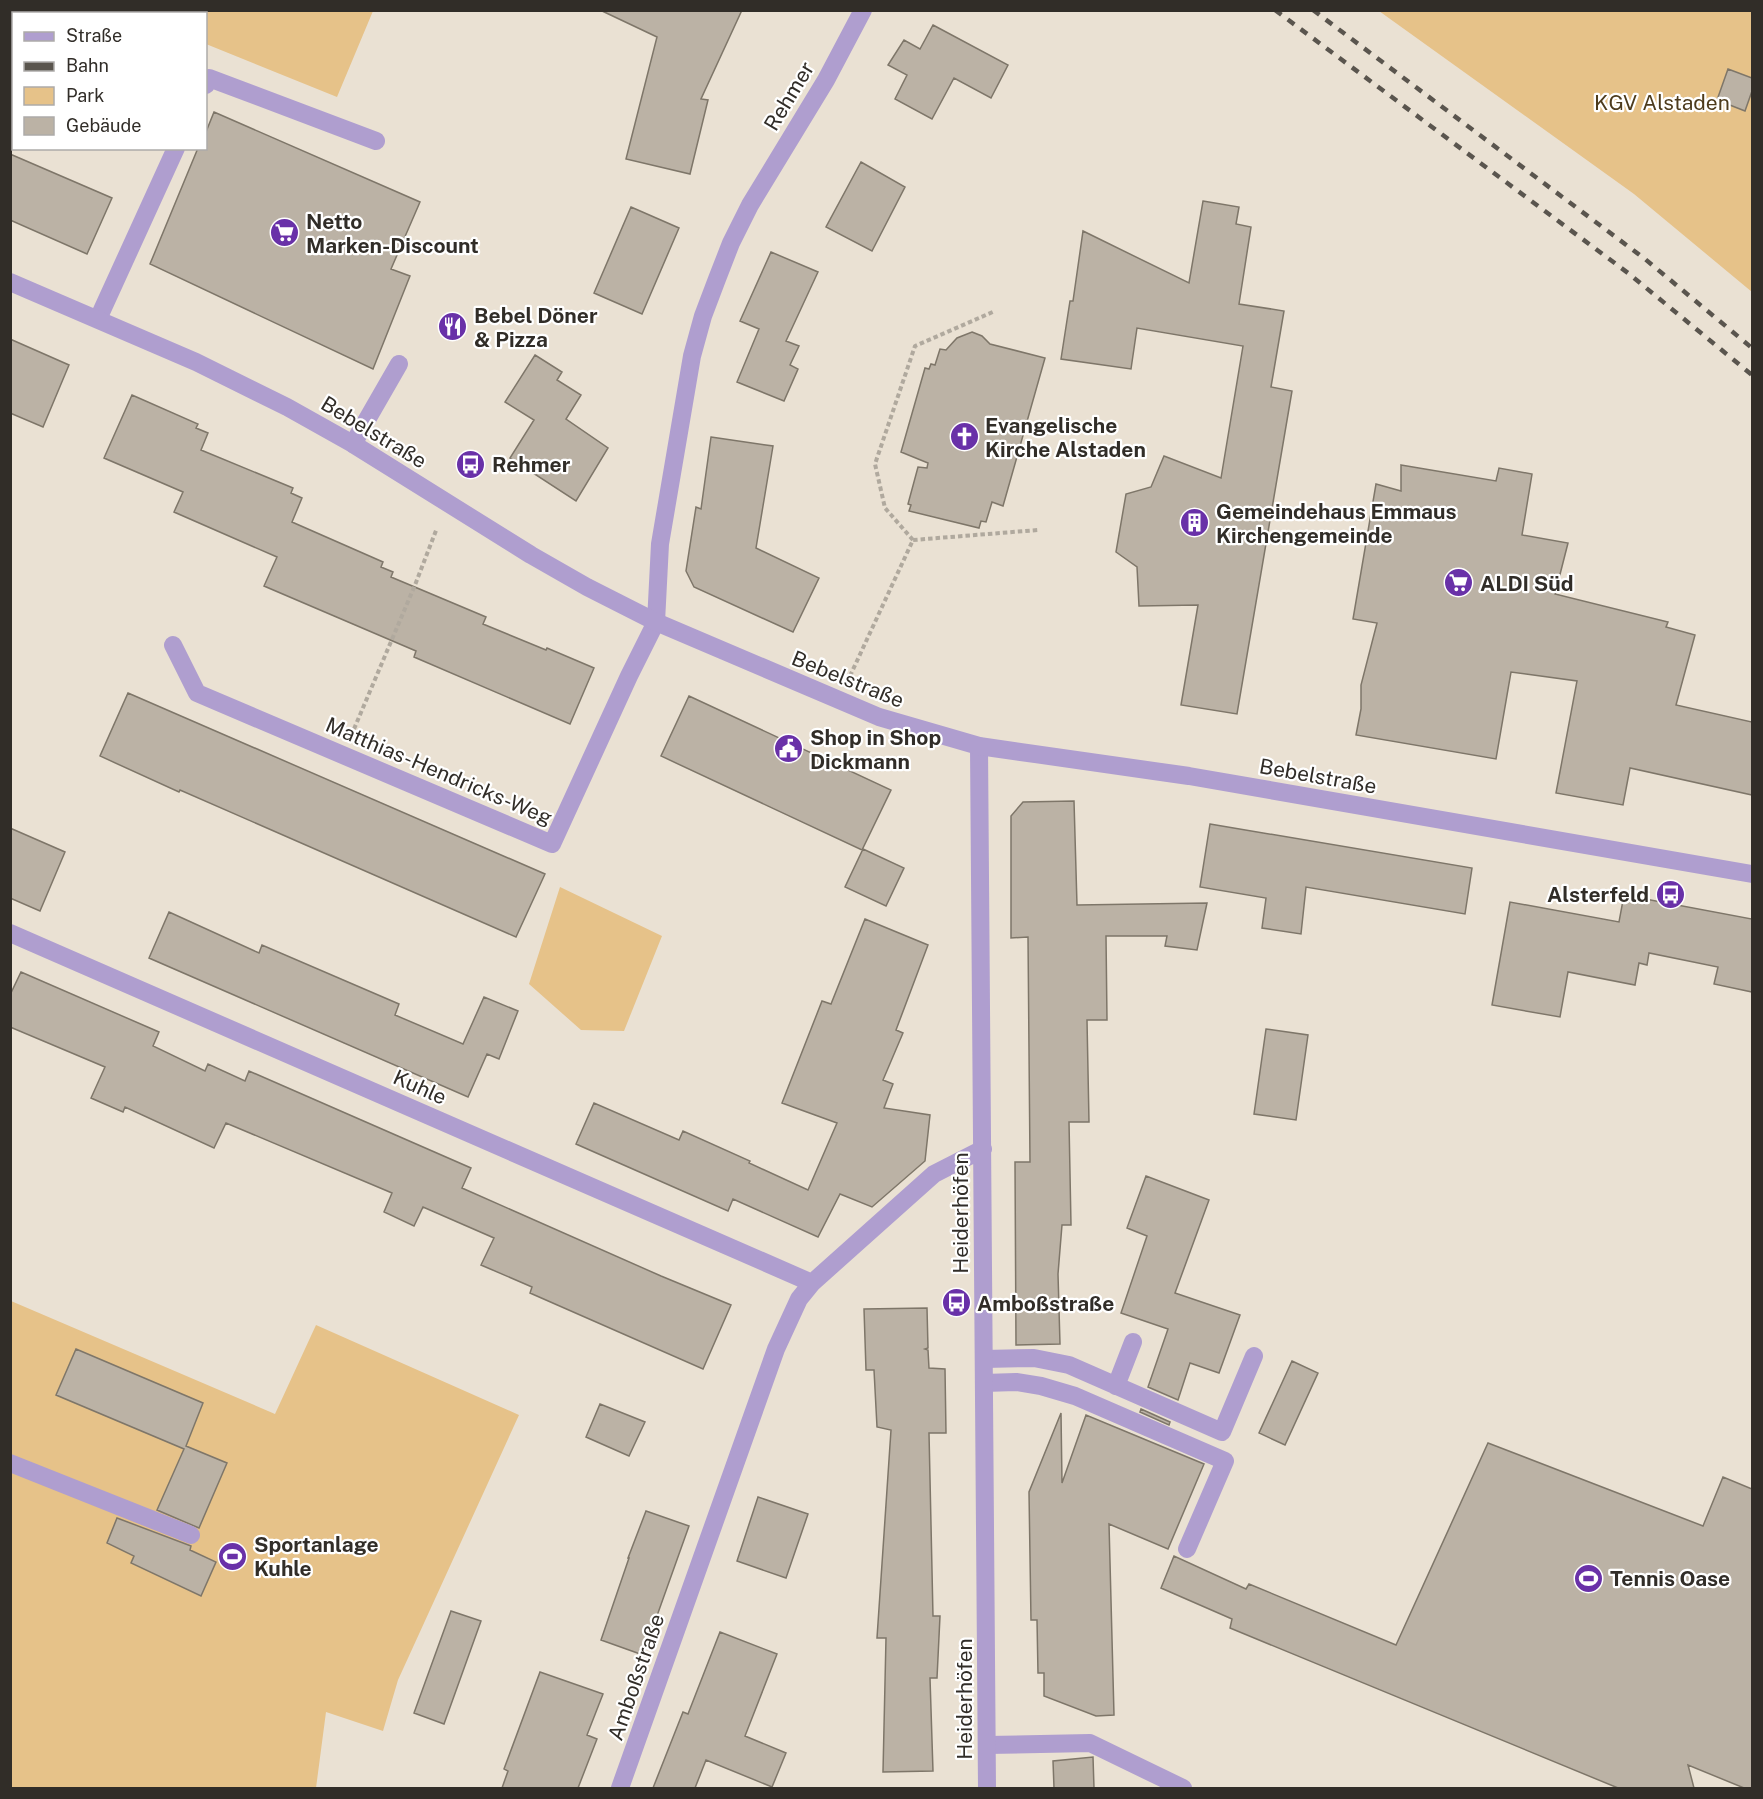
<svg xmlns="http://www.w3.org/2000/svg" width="1763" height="1799" font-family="'Public Sans',sans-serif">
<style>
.green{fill:#e6c289}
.building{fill:#bbb2a5;stroke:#7e7669;stroke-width:1.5}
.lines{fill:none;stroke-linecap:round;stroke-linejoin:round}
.path{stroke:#b0a99e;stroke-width:4;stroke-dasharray:4.5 3;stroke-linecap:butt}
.service{stroke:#af9ecf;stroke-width:18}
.minor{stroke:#af9ecf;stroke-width:18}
.tertiary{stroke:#af9ecf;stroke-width:18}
.rail{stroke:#5a554e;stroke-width:4.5;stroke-dasharray:8 8;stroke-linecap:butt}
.labels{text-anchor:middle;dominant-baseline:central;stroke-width:4.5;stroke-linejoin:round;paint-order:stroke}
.street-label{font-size:21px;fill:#312d28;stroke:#fff}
.park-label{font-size:21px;fill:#4d3b1c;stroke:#fff}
.poi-label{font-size:21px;font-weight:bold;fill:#312d28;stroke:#fff;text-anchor:start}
</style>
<rect width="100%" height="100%" fill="#eae1d3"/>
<path class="green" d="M11,10H373V11L337,97L206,44V14H14L13,46L11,45Z
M1379,11H1752V292L1634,194Z
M560,887L662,936L624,1031L581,1030L529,984Z
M11,1301L275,1414L316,1325L519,1415L398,1680L383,1731L326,1712L316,1788H11Z"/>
<path class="building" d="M600,10H742L701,99L708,100L690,174L626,159L657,37Z
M933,25L1008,65L991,98L954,78L932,119L895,99L907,75L888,65L904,40L920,49Z
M1728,69L1752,78V91L1745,111L1717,100Z
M214,112L420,202L391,269L410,276L373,369L150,264L198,148H206V132Z
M10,154L112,198L87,254L10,220Z
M861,162L905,187L872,251L826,227Z
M1203,201L1239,207L1236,224L1251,227L1239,304L1284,311L1271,387L1292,391L1237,714L1181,705L1198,605L1139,606L1137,567L1116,552L1126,494L1151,487L1164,456L1221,478L1243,346L1137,328L1131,369L1061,359L1070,301H1073L1083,231L1189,283Z
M631,207L679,228L642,314L594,293Z
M771,252L818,272L786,341L799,346L790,365L798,369L784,401L737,382L759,329L740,321Z
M972,332L982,336L990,344L1045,358L1003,506L992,502L986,522L981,521L979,528L909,511L911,505L908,504L918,467L927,468L928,463L901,452L925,368L929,369L931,364L935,365L940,349L946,350L957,338Z
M10,339L69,365L43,427L10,413Z
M535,355L562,372L557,380L581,395L566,419L608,448L576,501L510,458L534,420L505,402Z
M132,395L198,424L196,428L208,433L201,450L293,488L291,493L302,498L292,522L383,562L381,567L393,572L391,577L486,617L483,624L546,650L547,648L594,668L570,724L414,657L416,651L264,586L277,557L174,512L183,492L104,458Z
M711,437L773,446L756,548L819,578L793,632L694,587L686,571L696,507L701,509Z
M1401,465L1496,481L1499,468L1532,474L1522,535L1568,543L1555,594L1668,622L1666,627L1695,635L1676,705L1752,722V795L1630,768L1623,805L1556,793L1577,681L1511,672L1496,759L1356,735L1361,709V685L1377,623L1353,619L1376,484L1401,491Z
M128,693L545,874L516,937L180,790L179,792L100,756Z
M689,696L891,790L862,850L661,756Z
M1074,801L1077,905L1207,903L1197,950L1165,946L1167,936H1106L1107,1020H1087L1089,1122H1069L1071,1225H1062L1058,1274L1060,1344L1016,1345L1015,1162H1030L1028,937L1011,938V816L1023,802Z
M1210,824L1472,868L1465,914L1306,887L1301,934L1262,928L1266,898L1200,887Z
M10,828L65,852L40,911L10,898Z
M863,849L904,868L886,906L845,887Z
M1624,895L1752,919V992L1714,984L1718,967L1649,953L1647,965L1639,963L1635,985L1568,972L1560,1017L1492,1005L1510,902L1619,922Z
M169,912L259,953L262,945L399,1004L395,1015L463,1044L484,997L518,1011L499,1059L487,1054L468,1097L149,958Z
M865,919L928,945L896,1030L903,1033L883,1080L893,1084L884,1108L930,1115L925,1161L872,1207L840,1194L818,1237L733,1199L728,1211L576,1144L594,1103L679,1140L683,1131L750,1161L749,1163L808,1190L837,1123L782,1103L822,1001L831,1004Z
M21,972L159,1032L153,1046L205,1071L208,1064L245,1081L249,1071L471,1168L462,1188L661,1276L731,1305L703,1369L530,1293L532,1287L481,1265L494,1238L423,1207L414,1226L384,1212L392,1193L226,1123L214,1148L125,1107L123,1112L91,1098L105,1067L10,1027V995Z
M1266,1029L1308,1035L1296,1120L1254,1114Z
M1146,1176L1209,1200L1175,1293L1240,1315L1219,1373L1190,1363L1178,1400L1148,1387L1168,1329L1121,1313L1147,1236L1127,1228Z
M927,1308L928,1348L925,1349L928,1350L929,1368L945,1369L946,1433H929L933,1616H940L937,1678H930L933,1771L883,1772L886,1638H877L891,1430L877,1427L874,1370H866L864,1309Z
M76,1349L203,1403L186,1446L227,1463L199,1528L157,1510L184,1449L56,1395Z
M1292,1361L1318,1373L1285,1445L1259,1433Z
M600,1404L645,1422L629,1456L586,1437Z
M1141,1409L1170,1422L1169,1425L1140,1412Z
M1061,1413L1062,1483L1086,1415L1204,1464L1168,1549L1109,1524L1114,1715L1096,1716L1044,1696V1673H1038L1037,1620H1031L1029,1492Z
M1488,1443L1703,1526L1723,1477L1752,1489V1788H1744L1688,1765L1694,1788H1618L1230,1628L1232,1619L1161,1588L1174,1556L1246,1589L1249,1584L1396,1645Z
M758,1497L808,1514L786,1578L737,1561Z
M646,1511L689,1526L643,1655L601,1640L629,1558H628Z
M117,1518L191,1546L190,1550L216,1562L201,1596L131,1563L134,1556L107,1543Z
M451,1611L481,1621L444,1724L414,1713Z
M720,1632L777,1654L745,1736L786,1753L772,1787L706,1760L695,1788H653L683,1712L688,1714Z
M540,1672L603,1694L587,1735L597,1739L578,1788H502L508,1771L504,1769Z
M1093,1757L1094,1788H1054L1053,1761Z"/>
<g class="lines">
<path class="path" d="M913,540L885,508L875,464L915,346L995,311
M850,676L913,540L1038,530
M354,729L415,585L437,528"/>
<path class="service" d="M206,85L209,78L376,141
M98,319L176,148
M353,444L399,364
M984,1359L1034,1358L1069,1365L1222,1432L1254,1356
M984,1383L1016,1382L1041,1386L1075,1396L1225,1461L1187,1549
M1116,1386L1133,1342
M10,1463L191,1535
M987,1745L1090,1743L1183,1788"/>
<path class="minor" d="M173,645L197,693L552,844L629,676L656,622L660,544L692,356L703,316L717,279L731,243L750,205L826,80L863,10
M979,746L987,1788
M10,933L812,1283
M620,1788L776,1349L799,1299L812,1283L934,1174L983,1149"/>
<path class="tertiary" d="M10,282L196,362L287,407L353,444L531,555L587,587L656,622L879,717L979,746L1189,776L1752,874"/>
<path class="rail" d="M1275,10L1628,273L1752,375
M1313,10L1645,259L1752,348"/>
</g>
<defs>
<symbol id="supermarket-disc" viewBox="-11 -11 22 22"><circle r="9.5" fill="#6931a8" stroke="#fff"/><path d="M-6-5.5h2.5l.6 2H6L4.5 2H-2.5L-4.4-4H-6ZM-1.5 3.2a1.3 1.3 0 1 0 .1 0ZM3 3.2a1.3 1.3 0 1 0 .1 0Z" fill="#fff"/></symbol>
<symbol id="restaurant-disc" viewBox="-11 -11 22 22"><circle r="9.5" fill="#6931a8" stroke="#fff"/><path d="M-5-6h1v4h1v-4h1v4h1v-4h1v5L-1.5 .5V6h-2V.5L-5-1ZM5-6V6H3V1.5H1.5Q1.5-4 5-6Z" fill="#fff"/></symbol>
<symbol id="church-disc" viewBox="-11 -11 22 22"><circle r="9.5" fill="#6931a8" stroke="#fff"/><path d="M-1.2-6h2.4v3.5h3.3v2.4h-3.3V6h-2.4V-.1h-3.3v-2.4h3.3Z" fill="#fff"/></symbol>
<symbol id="bus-disc" viewBox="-11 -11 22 22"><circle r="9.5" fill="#6931a8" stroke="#fff"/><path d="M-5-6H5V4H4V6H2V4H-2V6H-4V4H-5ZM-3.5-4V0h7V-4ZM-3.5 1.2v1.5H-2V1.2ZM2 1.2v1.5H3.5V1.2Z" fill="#fff"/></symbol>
<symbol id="building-disc" viewBox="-11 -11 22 22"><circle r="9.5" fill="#6931a8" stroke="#fff"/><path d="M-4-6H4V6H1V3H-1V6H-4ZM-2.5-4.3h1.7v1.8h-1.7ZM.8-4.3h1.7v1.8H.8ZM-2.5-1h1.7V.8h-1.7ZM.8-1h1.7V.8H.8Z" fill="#fff"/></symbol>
<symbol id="civic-disc" viewBox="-11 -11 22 22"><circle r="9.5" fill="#6931a8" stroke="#fff"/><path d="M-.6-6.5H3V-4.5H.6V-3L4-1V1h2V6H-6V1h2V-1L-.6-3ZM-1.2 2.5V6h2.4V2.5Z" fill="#fff"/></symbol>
<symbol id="stadium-disc" viewBox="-11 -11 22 22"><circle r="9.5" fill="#6931a8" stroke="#fff"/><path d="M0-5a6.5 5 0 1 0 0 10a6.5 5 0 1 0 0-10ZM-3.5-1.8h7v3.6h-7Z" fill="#fff"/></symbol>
</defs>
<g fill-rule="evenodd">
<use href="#supermarket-disc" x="268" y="216" width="33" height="33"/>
<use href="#restaurant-disc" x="436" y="310" width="33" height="33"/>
<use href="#church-disc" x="948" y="420" width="33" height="33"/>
<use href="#bus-disc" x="454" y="448" width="33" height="33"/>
<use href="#building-disc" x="1178" y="506" width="33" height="33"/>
<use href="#supermarket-disc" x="1442" y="566" width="33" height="33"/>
<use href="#civic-disc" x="772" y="732" width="33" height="33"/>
<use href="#bus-disc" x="1654" y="878" width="33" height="33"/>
<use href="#bus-disc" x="940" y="1286" width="33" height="33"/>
<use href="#stadium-disc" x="216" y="1540" width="33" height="33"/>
<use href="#stadium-disc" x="1572" y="1562" width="33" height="33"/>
</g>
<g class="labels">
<g class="street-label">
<text transform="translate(789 96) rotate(-59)">Rehmer</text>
<text transform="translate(374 432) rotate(31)">Bebelstraße</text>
<text transform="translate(848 679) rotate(22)">Bebelstraße</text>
<text transform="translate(439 771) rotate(23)">Matthias-Hendricks-Weg</text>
<text transform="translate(1318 776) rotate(10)">Bebelstraße</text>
<text transform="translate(420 1087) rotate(24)">Kuhle</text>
<text transform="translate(960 1213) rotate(-90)">Heiderhöfen</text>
<text transform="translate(636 1677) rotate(-71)">Amboßstraße</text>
<text transform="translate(964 1699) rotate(-90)">Heiderhöfen</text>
</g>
<g class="park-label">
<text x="1662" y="102">KGV Alstaden</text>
</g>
<g class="poi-label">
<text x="306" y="221">Netto<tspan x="306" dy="24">Marken-Discount</tspan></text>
<text x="474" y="315">Bebel Döner<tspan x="474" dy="24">&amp; Pizza</tspan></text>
<text x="985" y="425">Evangelische<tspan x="985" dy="24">Kirche Alstaden</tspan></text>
<text x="492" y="464">Rehmer</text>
<text x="1216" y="511">Gemeindehaus Emmaus<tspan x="1216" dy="24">Kirchengemeinde</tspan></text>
<text x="1480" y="583">ALDI Süd</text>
<text x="810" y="737">Shop in Shop<tspan x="810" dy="24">Dickmann</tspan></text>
<text x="1649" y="894" text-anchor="end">Alsterfeld</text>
<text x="977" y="1303">Amboßstraße</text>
<text x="254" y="1544">Sportanlage<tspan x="254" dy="24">Kuhle</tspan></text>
<text x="1610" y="1578">Tennis Oase</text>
</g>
</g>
<rect width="1763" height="1799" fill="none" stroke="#312d28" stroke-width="24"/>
<rect x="12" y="12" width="195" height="138" fill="#ffffff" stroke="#adaba9" stroke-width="1.5"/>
<rect x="24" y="32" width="30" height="9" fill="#af9ecf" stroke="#adaba9" stroke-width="1.5"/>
<text x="66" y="42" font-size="18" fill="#312d28">Straße</text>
<rect x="24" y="62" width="30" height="9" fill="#5a554e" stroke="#adaba9" stroke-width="1.5"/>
<text x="66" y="72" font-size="18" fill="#312d28">Bahn</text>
<rect x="24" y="87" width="30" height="18" fill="#e6c289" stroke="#adaba9" stroke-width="1.5"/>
<text x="66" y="102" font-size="18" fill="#312d28">Park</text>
<rect x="24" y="117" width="30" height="18" fill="#bbb2a5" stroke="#adaba9" stroke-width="1.5"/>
<text x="66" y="132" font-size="18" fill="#312d28">Gebäude</text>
</svg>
